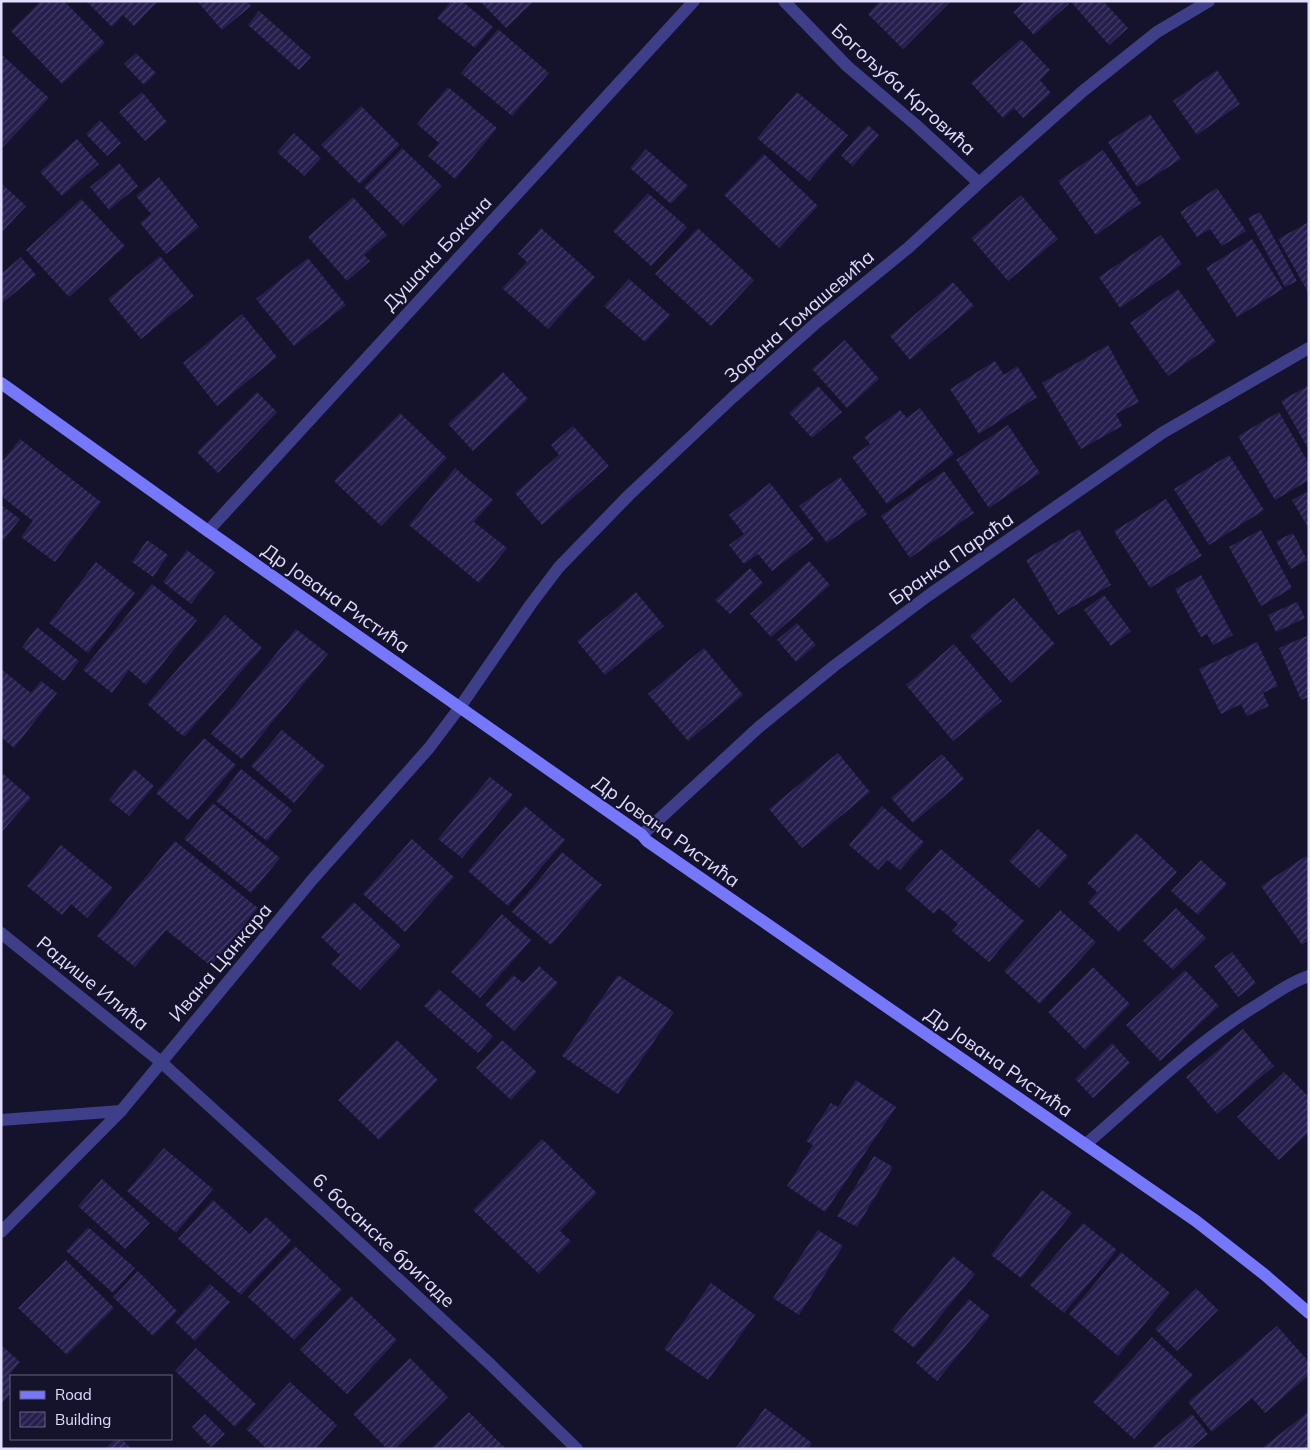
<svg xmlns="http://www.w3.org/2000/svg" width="1310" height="1450" font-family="Mulish,sans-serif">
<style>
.building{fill:url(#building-hatch)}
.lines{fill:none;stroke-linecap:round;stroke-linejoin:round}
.lane{stroke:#3e3e89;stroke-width:12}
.street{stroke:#3e3e89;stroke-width:12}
.secondary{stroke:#7678fc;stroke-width:12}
.labels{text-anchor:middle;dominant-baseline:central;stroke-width:4;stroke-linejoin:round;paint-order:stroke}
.street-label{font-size:19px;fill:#e0ddfe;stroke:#15122c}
</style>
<defs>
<pattern id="building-hatch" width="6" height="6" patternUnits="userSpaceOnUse" patternTransform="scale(1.25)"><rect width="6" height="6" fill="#261e4c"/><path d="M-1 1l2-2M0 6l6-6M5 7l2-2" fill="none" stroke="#453e67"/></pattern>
</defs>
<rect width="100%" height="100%" fill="#15122c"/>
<path class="building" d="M41,1H64L105,43L62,84L11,31Z
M86,1H158L134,26L123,15L112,27Z
M197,1H247L251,6L222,30Z
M451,1H462L493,27L475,48L437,18Z
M480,1H534L506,28Z
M880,1H951L903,49L868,14Z
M1025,1H1067L1069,4L1034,35L1013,12Z
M1070,1H1103L1128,28L1109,45Z
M259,11L311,57L299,70L248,25Z
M498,29L549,73L512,116L461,73Z
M1021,39L1050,70L1040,80L1051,93L1023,118L1014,108L1003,118L971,83Z
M136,53L156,73L144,85L124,64Z
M1,54L49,98L1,149Z
M1217,70L1240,104L1197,135L1173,101Z
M448,87L497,128L455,179L428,156L439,143L417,124Z
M142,92L167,122L145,141L119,112Z
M797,92L848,135L809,181L757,138Z
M361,106L400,145L360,184L321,145Z
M1150,114L1181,159L1137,187L1108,142Z
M100,120L121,143L107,156L86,134Z
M868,125L879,135L853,166L841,156Z
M294,133L321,158L304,176L277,152Z
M77,139L99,164L62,196L40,172Z
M402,148L442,186L403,226L364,187Z
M646,149L688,186L671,204L630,168Z
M1103,150L1141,203L1096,235L1058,181Z
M764,154L818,206L779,248L724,195Z
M119,163L138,186L109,210L90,187Z
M159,177L199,227L166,254L140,223L151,214L136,196Z
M1,183L26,206L1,233Z
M1217,188L1246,231L1222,246L1210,229L1197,237L1180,212Z
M648,193L687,227L651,266L613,231Z
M1021,195L1058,239L1008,281L971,238Z
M353,197L387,235L364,255L370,261L347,281L308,237Z
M81,199L125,246L69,297L26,250Z
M1260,212L1297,281L1285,287L1248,218Z
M1309,222V294L1278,239Z
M541,228L595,277L548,329L502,288L527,262L518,254Z
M698,228L754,280L711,326L655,274Z
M1161,235L1182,264L1120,308L1099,277Z
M1252,239L1283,289L1237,317L1206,268Z
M160,256L194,296L141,339L108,299Z
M21,257L36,275L1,304V274Z
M308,258L346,305L294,346L256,299Z
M629,279L670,315L645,342L604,306Z
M953,282L974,306L910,360L890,336Z
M1178,289L1216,342L1168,376L1130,323Z
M242,314L277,357L217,406L183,363Z
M845,340L879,379L847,408L812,369Z
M1108,345L1139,402L1116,414L1122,426L1081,449L1042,383Z
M995,361L1004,375L1017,366L1037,397L979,434L950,389Z
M503,372L528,399L473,451L448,424Z
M1309,385V450L1281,401Z
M818,386L842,412L812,438L789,413Z
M257,392L277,412L218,473L197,452Z
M920,408L954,454L887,504L852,457L870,444L864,437L900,410L907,418Z
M1279,412L1309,464V480L1275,500L1238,436Z
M400,413L447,458L381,526L334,481Z
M1008,425L1040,473L989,508L956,460Z
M573,426L609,466L542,525L515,493L559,455L551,445Z
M20,439L101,502L55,562L21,537L33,521L1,496V463Z
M1229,455L1264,510L1209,545L1174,489Z
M455,468L493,500L474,522L507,548L479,583L409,525Z
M944,471L974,513L910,558L881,516Z
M840,477L867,514L827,543L799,506Z
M770,483L814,539L772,571L758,554L744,564L729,545L744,534L729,515Z
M1309,491V529L1292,500Z
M1166,499L1202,556L1150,588L1114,531Z
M1,505L20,519L1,543Z
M1079,529L1111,585L1058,615L1026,560Z
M1261,530L1292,588L1261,606L1229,547Z
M1293,533L1307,560L1291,569L1276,541Z
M147,540L168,555L153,577L132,562Z
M187,550L215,572L191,604L163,582Z
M809,561L830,585L771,637L750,614Z
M96,562L135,593L88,653L49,623Z
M750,568L763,583L730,614L715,600Z
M1201,575L1233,635L1213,645L1207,634L1201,637L1175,589Z
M152,584L197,620L146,685L129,670L112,693L83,670Z
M636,592L664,626L605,675L577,641Z
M1104,595L1131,631L1111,646L1084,610Z
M1014,598L1055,644L1011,683L970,636Z
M1297,602L1305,618L1276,632L1268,615Z
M225,615L262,648L184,737L147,704Z
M797,623L816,645L796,662L777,640Z
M37,627L79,661L64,681L22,647Z
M296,629L328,654L242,759L211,734Z
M1309,635V697L1301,700L1279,648Z
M1257,642L1278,686L1263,693L1269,706L1247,716L1241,704L1221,714L1199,669Z
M954,644L1002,701L953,741L906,685Z
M704,648L743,695L688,741L648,694Z
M1,669L31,693L41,681L57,693L14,748L1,737Z
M282,730L325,766L294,803L251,766Z
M204,738L236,765L188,820L156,793Z
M838,753L870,792L802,848L769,809Z
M942,754L964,779L913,823L891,798Z
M134,769L154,786L129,816L109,800Z
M241,769L292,810L267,841L216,801Z
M1,772L31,798L1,833Z
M490,777L513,795L462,858L438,839Z
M213,803L280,858L251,893L184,839Z
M525,806L565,840L508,906L468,871Z
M882,806L924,842L900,870L887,860L878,870L849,845Z
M1038,829L1068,856L1039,888L1009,861Z
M1136,833L1177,872L1119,932L1088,902L1097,892L1087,883Z
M412,839L454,877L405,932L363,894Z
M175,841L258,908L211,966L166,930L135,967L97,936Z
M61,845L113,888L87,918L71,904L62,915L27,886Z
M941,849L1024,921L989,962L952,931L958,924L939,908L934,914L905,889Z
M562,852L602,885L551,945L512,912Z
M1306,856L1309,860V940L1302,945L1261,886Z
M1201,860L1227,884L1198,915L1171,891Z
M354,902L401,946L360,990L331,964L340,955L321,937Z
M1176,908L1206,938L1173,970L1143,941Z
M1060,910L1096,942L1040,1004L1004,971Z
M502,914L531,940L480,998L451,972Z
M1232,952L1256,983L1238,997L1214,966Z
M539,966L558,983L514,1031L485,1005L513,975L523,983Z
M1093,967L1130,1004L1085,1050L1048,1012Z
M1185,970L1219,1006L1160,1061L1126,1025Z
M618,975L674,1012L618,1094L562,1056Z
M439,989L493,1036L478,1053L424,1006Z
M1243,1029L1274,1066L1217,1114L1186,1077Z
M397,1040L438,1080L379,1140L338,1100Z
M502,1040L537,1072L511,1100L476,1068Z
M1112,1043L1130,1063L1093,1098L1075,1079Z
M1284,1072L1309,1097V1132L1279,1160L1237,1117Z
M856,1080L896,1107L825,1212L787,1186L813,1145L806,1141L831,1103L838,1107Z
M542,1139L597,1193L560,1231L571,1241L539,1274L473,1210Z
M164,1148L213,1189L176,1233L127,1191Z
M874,1156L893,1167L857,1227L837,1216Z
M102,1179L150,1223L125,1249L78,1206Z
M1042,1190L1072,1213L1021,1278L991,1255Z
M213,1200L250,1234L266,1217L291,1240L241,1295L178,1239Z
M1083,1223L1117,1250L1064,1313L1030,1285Z
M88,1227L135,1268L113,1293L66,1251Z
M818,1230L843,1246L799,1315L773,1298Z
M295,1246L342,1290L294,1340L248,1297Z
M1121,1252L1170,1293L1118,1356L1069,1314Z
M953,1256L975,1274L914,1348L892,1330Z
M66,1260L114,1308L67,1355L18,1308Z
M138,1271L177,1311L153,1336L113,1297Z
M711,1283L755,1315L708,1380L664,1349Z
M210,1284L230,1302L195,1341L175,1322Z
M1196,1288L1218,1310L1177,1351L1155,1329Z
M351,1296L397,1340L347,1394L300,1350Z
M969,1299L990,1316L937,1381L916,1363Z
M1277,1326L1309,1362V1375L1265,1413L1252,1398L1212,1432L1188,1402Z
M1152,1337L1193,1375L1134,1439L1093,1402Z
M1,1345L20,1362L10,1374L11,1375V1393L1,1404Z
M196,1348L256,1404L235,1427L175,1371Z
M410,1358L448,1397L395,1449H387L353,1414Z
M290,1382L337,1425L315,1449H267L246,1429Z
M765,1408L812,1443L808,1449H735Z
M1309,1411V1449H1261Z
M469,1412L506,1449H431Z
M205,1414L225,1434L211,1447L192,1427Z
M1192,1414L1208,1434L1190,1449H1150Z
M115,1439H122L131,1449H105Z"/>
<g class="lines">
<path class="lane" d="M1,1120L121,1111"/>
<path class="street" d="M784,1L847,66L916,125L979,183
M208,531L694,1
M642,835L759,727L834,666L929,595L1162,433L1309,348
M1,933L161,1062L324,1210L491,1365L577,1449
M1086,1144C1143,1095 1197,1041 1262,1002C1277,992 1292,982 1309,976
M1,1232L121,1111L312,880L429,748L460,707L531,604L559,567L629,495L732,398L816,323L908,248L979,183L1083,91L1157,32L1209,1"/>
<path class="secondary" d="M1,383L208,531L642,835L647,841L1196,1221L1265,1275L1309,1313"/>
</g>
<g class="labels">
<g class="street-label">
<text transform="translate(904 89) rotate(42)">Богољуба Крговића</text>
<text transform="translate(437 253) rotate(-47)">Душана Бокана</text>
<text transform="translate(799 316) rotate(-41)">Зорана Томашевића</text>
<text transform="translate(951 558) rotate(-35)">Бранка Параћа</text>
<text transform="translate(336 598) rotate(35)">Др Јована Ристића</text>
<text transform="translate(667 831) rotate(36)">Др Јована Ристића</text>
<text transform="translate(220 962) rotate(-50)">Ивана Цанкара</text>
<text transform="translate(93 983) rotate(39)">Радише Илића</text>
<text transform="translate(999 1062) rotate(35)">Др Јована Ристића</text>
<text transform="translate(384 1240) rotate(43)">6. босанске бригаде</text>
</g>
</g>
<rect width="1310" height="1450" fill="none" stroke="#e0ddfe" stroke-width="5"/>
<rect x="10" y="1375" width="162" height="65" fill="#15122c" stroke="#666380"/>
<rect x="20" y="1391" width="25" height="8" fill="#7678fc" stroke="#666380"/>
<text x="55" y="1400" font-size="15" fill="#e0ddfe">Road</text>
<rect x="20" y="1412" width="25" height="15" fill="url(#building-hatch)" stroke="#666380"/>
<text x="55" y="1425" font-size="15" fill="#e0ddfe">Building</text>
</svg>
